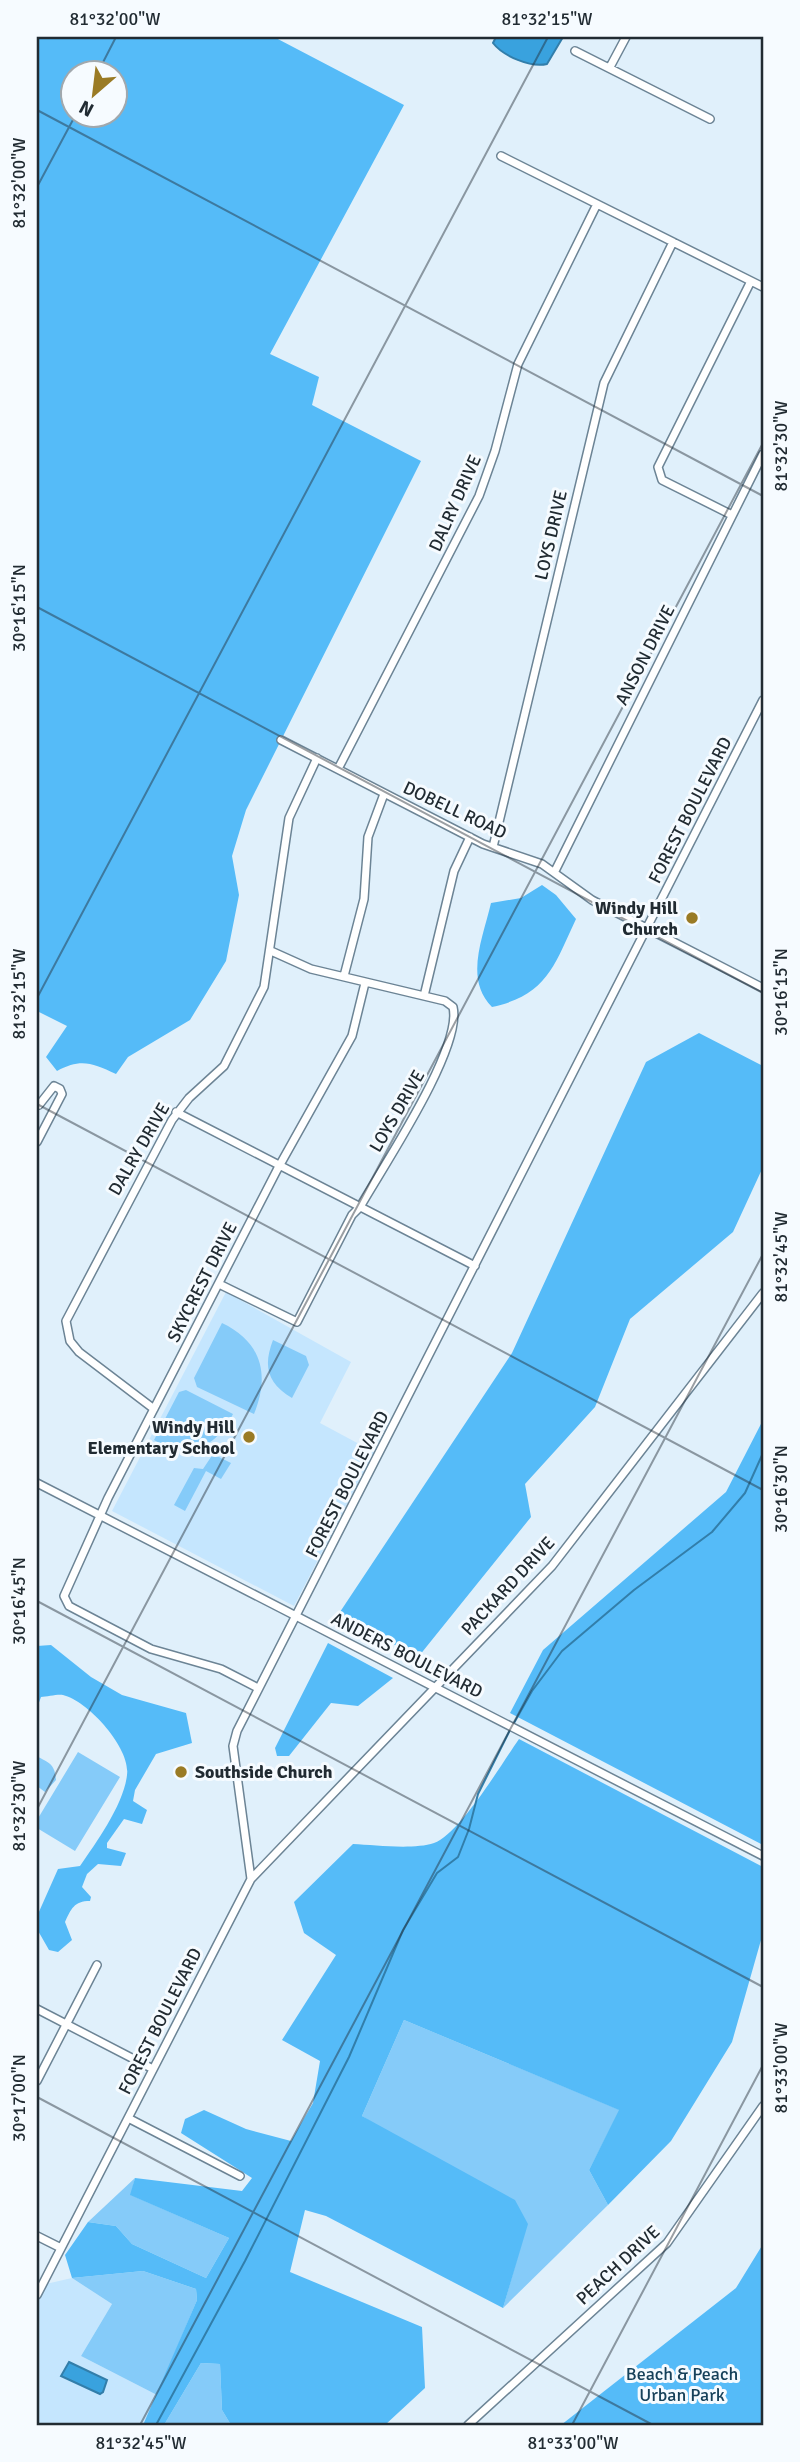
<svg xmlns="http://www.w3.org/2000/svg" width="800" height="2462" font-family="Signika,sans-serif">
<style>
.built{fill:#c5e6fe}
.green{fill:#85cbf9}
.forest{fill:#55bbf8;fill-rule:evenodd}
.water{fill:#39a2de;stroke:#327eaa;stroke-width:2}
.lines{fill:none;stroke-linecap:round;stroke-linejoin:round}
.stream{stroke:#327eaa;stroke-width:2}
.minor-casing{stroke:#6c8495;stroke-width:10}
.minor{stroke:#fff;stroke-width:7}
.ticks{fill:none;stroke:#212b32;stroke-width:2;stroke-opacity:0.45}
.poi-dot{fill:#9a7b25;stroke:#f6fbff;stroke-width:2.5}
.labels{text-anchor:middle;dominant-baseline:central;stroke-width:6;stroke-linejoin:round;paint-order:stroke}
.street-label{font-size:18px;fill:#212b32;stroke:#f6fbff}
.poi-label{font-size:18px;font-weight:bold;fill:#212b32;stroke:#f6fbff;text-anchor:end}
.park-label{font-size:18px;fill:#16415a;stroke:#f6fbff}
.neatline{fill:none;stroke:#212b32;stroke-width:2.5}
.ticks-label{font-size:18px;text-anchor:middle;fill:#212b32}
</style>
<rect width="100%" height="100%" fill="#e0f0fb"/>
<path class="built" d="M226,1292L351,1362L320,1423L374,1452L294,1606L112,1511Z
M72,2278L112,2304L81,2356L157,2395L143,2425H37V2286Z"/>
<path class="green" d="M222,1323C262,1342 270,1375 254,1414L197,1387L194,1378Z
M273,1340L306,1356L309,1365L292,1398C267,1383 263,1366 273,1340Z
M186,1390L233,1414C216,1448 188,1460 154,1440L179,1392Z
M213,1454L231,1463L221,1479L206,1471L185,1511L174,1505L194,1468L203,1469Z
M78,1752L120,1777L75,1851L37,1828V1820Z
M38,1757C51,1763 55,1766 56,1780L45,1792L37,1786Z
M404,2020L620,2110L589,2170L608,2205L503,2308L527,2224L362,2116Z
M135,2178L131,2195L229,2238L206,2278L132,2244L116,2226L88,2222Z
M143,2271L196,2289L197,2300L157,2395L81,2356L112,2304L72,2278Z
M201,2363L220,2364L222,2410L231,2425H164Z"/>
<path class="forest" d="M37,37H274L404,105L270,354L319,377L312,405L421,461L246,810L232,856L239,895L226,961L190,1020L128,1057L116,1074C92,1063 81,1058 57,1071L46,1057L67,1026L37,1011ZM74,74H116V116H74Z
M542,885L556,895L576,919C554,966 547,995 492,1007C464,979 483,938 491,903L521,898Z
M699,1033L761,1065L763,1071V1167L733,1232L630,1319L595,1407L525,1484L531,1517L419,1656L336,1618L512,1353L646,1062Z
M763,1420V1845L510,1713L543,1650L726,1492Z
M328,1643L393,1678L358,1706L331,1703L289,1756H277L275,1748Z
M51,1645L91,1677L122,1695L186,1713L192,1743L156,1754L135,1790L133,1801L147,1810L142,1824L124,1819L107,1843V1848L126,1853L121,1866L98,1864L87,1874L82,1887L91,1897L90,1901C74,1901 71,1909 65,1922L72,1940L58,1952L49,1950L37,1929L38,1914L58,1869L80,1866C96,1843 124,1804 127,1775C131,1748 88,1701 63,1695C57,1694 47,1697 41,1697L37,1708V1646Z
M519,1739L763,1867V1933L732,2042L671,2141L608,2205L589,2170L619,2110L404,2020L362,2116L515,2200L528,2224L503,2308L326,2216L305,2210L290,2272L422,2327L425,2388L385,2425H231L222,2410L220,2364L201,2363L164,2425H143L197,2300L196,2289L143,2271L72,2278L65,2255L88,2222L116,2226L132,2244L206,2278L229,2238L130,2195L135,2178L242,2191L252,2178L181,2133L185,2119L204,2110L246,2129L291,2141L313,2103L320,2061L282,2040L336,1955L304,1933L294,1902L353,1844C375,1845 413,1850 434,1843C460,1834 502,1763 519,1739Z
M763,2244V2425H561L736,2288Z"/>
<path class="water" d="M496,37H563L547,64C531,68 503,56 493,43Z
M69,2362L107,2380L103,2392L100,2394L61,2376Z"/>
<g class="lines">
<path class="stream" d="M514,1723L532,1691L562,1651L634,1590L712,1532L745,1493L763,1453
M156,2425L245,2261L349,2057L403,1930L437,1873L458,1857L469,1829L478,1794L511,1728"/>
<defs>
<path id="minor" d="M575,51L710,119
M610,67L626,37
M501,156L763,287
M732,515L662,480L658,467L751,281
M281,740L483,844L542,864L592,900L763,988
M338,769L479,496L495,451L518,364L597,204
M493,847L604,383L673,242
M555,871L763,454
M344,976L364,899L368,837L384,794
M424,996L454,871L470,837
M176,1112L475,1266
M37,1142L62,1094L60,1089L54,1086L39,1105
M219,1284L297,1322L352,1215L360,1207C382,1168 463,1048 453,1007L445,1001L311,969L271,951
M154,1409L79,1352L70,1341L66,1321L172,1120L189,1098L224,1066L264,987L289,818L317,758
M37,1483L763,1856
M258,1688L221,1669L151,1649L69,1606L64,1596L108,1498L277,1170L352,1036L365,983
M251,1879L552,1566L763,1293
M37,2009L153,2069
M37,2081L97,1965
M128,2118L240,2176
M37,2236L61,2248
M37,2295L251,1879L233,1746L237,1731L763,700
M468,2425L667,2243L763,2106"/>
</defs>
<use href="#minor" class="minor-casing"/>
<use href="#minor" class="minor"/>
</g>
<path class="ticks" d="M97,74L116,37M37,110L763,496M37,187L75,116M37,607L763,993M37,998L548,37M37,1104L763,1490M37,1601L763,1987M37,1809L763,443M37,2097L653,2425M140,2425L763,1254M572,2425L763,2065"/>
<g class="poi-dot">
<circle cx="692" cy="918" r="7"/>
<circle cx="249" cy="1437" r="7"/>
<circle cx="181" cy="1772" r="7"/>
</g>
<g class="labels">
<g class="street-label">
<text transform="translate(455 503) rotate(-66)">DALRY DRIVE</text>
<text transform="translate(551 535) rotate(-77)">LOYS DRIVE</text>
<text transform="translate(645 655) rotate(-63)">ANSON DRIVE</text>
<text transform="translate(455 810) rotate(25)">DOBELL ROAD</text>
<text transform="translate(690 810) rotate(-63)">FOREST BOULEVARD</text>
<text transform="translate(397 1111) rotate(-60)">LOYS DRIVE</text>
<text transform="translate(139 1149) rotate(-60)">DALRY DRIVE</text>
<text transform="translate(202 1282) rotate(-63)">SKYCREST DRIVE</text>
<text transform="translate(347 1484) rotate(-63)">FOREST BOULEVARD</text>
<text transform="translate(508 1586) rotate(-47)">PACKARD DRIVE</text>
<text transform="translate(407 1655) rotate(27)">ANDERS BOULEVARD</text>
<text transform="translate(160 2021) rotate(-63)">FOREST BOULEVARD</text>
<text transform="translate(618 2265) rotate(-43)">PEACH DRIVE</text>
</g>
<g class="poi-label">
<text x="678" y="908">Windy Hill<tspan x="678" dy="21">Church</tspan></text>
<text x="235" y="1427">Windy Hill<tspan x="235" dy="21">Elementary School</tspan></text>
<text x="195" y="1772" text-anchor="start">Southside Church</text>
</g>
<g class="park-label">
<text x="682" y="2374">Beach &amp; Peach<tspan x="682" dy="21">Urban Park</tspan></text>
</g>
</g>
<rect width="800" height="2462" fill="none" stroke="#f6fbff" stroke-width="77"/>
<g transform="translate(94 94) rotate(208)"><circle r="33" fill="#f6fbff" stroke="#a1a8ad" stroke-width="2"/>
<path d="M0-5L12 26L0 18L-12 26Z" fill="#9a7b25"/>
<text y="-10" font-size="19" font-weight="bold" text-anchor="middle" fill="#212b32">N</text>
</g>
<rect x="38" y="38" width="724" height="2386" class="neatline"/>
<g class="ticks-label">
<text x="115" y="25">81°32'00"W</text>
<text x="547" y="25">81°32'15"W</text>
<text transform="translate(19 183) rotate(-90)" y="6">81°32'00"W</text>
<text transform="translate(781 446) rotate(-90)" y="6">81°32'30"W</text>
<text transform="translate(19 608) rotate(-90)" y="6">30°16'15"N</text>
<text transform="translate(781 992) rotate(-90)" y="6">30°16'15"N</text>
<text transform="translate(19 994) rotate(-90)" y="6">81°32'15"W</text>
<text transform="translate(781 1257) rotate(-90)" y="6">81°32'45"W</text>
<text transform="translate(781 1489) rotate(-90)" y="6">30°16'30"N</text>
<text transform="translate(19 1601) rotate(-90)" y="6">30°16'45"N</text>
<text transform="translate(19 1806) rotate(-90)" y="6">81°32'30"W</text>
<text transform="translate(781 2068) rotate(-90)" y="6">81°33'00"W</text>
<text transform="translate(19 2098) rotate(-90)" y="6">30°17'00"N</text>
<text x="141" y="2449">81°32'45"W</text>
<text x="573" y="2449">81°33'00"W</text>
</g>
</svg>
